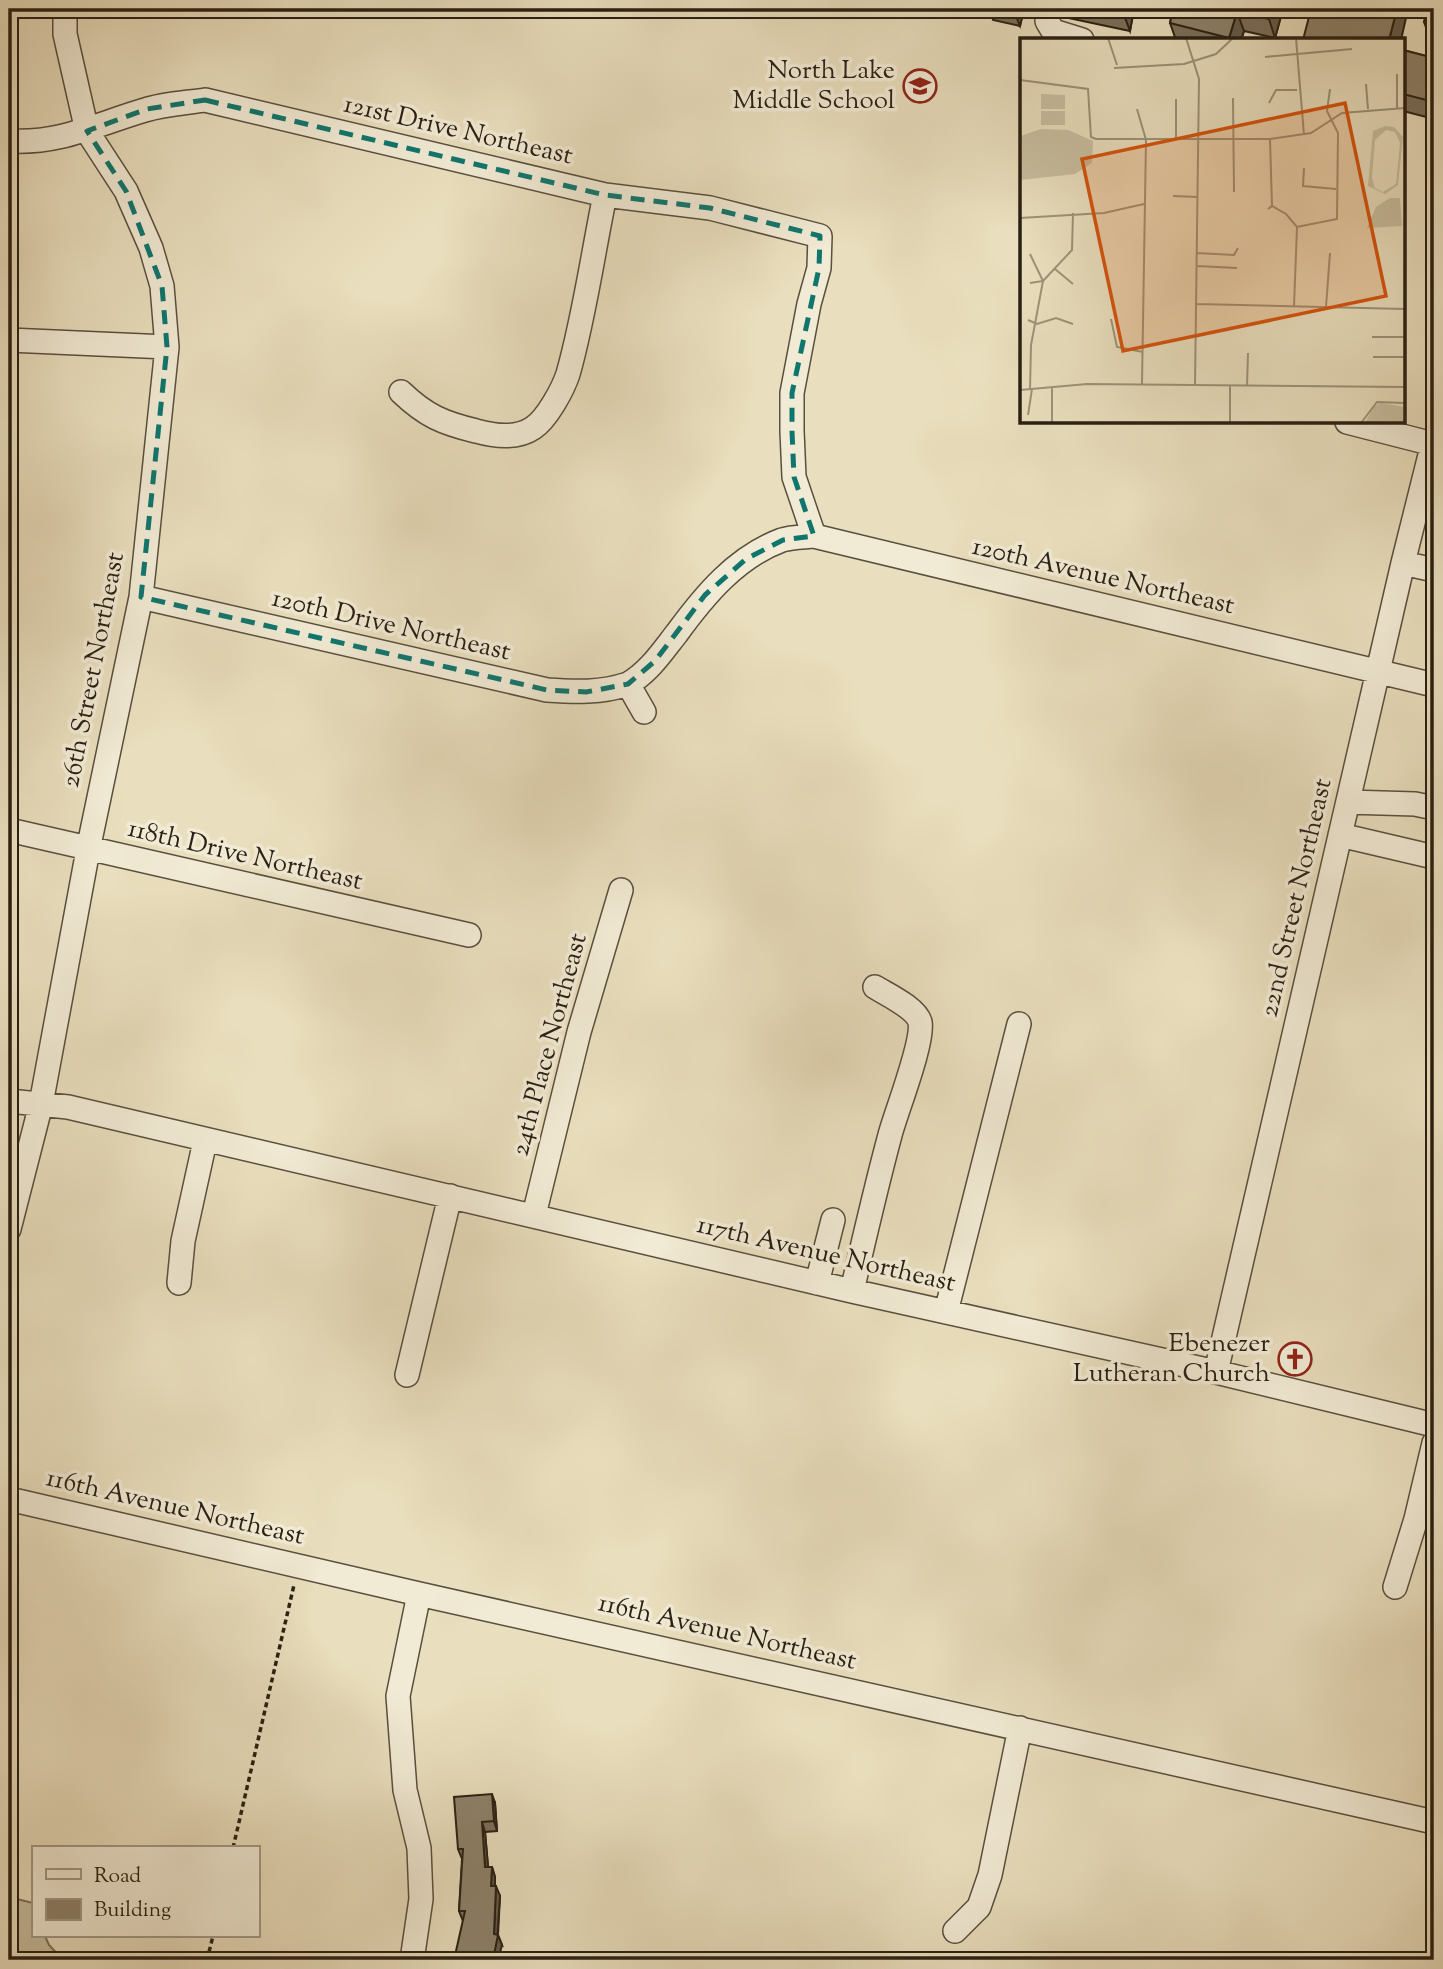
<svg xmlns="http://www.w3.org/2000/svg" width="1443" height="1969" font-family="'Sorts Mill Goudy',serif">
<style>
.green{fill:#c8bea0;stroke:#786e5a;stroke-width:2}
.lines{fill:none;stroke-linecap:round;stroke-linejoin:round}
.minor-casing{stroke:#594f3e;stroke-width:26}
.path{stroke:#291f13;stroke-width:3.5;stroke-dasharray:5 3.5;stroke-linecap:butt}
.minor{stroke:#f1ead4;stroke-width:23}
.wall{fill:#79705c;stroke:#291f13;stroke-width:2}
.shaded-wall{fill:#635b4b;stroke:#291f13;stroke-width:2}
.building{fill:#8d826b;stroke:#291f13;stroke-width:2}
.marked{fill:none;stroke:#0f766e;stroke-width:5;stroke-dasharray:14 9;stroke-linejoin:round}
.labels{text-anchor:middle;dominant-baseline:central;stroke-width:7;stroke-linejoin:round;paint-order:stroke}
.poi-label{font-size:26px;fill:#291f13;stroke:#f1ead4;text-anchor:end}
.street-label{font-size:26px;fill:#291f13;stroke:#f1ead4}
.inset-road{fill:none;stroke:#9c9279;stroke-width:2}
.view{fill:#d5530d;fill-opacity:0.15;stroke:#d5530d;stroke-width:3.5}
.inset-edge{fill:none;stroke:#291f13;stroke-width:3.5}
</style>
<rect width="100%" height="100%" fill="#e9debd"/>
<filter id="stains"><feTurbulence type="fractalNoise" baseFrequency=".00286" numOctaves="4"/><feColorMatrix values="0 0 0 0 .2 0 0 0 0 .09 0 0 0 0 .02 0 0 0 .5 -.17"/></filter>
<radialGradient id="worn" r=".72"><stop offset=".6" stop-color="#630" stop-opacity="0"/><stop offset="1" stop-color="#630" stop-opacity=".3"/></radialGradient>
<path class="green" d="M9,1897L33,1903V1936H45L49,1945L63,1960H9Z"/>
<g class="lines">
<defs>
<path id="minor" d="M1048,9L1047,21L1053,31L1082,40
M9,141C61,144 97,124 145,110C164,104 185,103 205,100L605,195L710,208L820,236L819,268L809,304L792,393V431L794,477L814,536C804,537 791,537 782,540C736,557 704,596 677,633C662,652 649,672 628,684L644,712
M9,340L167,347
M401,392C426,416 443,423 476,431C494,436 517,439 533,428C547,419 563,389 568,374C584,318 593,253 605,195
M1347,422L1433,444
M814,536L1434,685
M1403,563L1434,570
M141,597L547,690C575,692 601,693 628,684
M1348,802L1415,804L1434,808
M9,830L469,935
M1340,835L1434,857
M9,1101L68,1107L852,1291L1216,1372L1434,1425
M534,1215L579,1032L621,890
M9,1229L41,1104L88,850L141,597L167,347L162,286L151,248L126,191L87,131L65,34V9
M179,1283L183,1241L205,1141
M817,1283L833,1220
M852,1291C864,1239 876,1187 890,1135C896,1112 924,1042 920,1022C916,1008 888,995 875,987
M946,1312L1019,1024
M1216,1372L1403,563L1434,439
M407,1375L450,1196
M9,1499L419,1594L1434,1822
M1395,1587L1416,1519L1434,1443
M955,1931L979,1907L990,1875L1020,1728
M412,1960L421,1899L419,1848L405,1790L398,1696L419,1594"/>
</defs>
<use href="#minor" class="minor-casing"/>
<path class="path" d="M233,1848L294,1585
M207,1960L213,1936"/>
<use href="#minor" class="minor"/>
</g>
<path class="wall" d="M990,9H1024L1020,26L993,20Z
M1065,9H1134L1130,31L1068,18Z
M1173,9H1283L1275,38L1244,31L1241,40H1176L1170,23Z
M1434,9V42L1431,41L1424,22Z
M1403,50L1434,58V119L1403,111Z
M495,1803L497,1831L485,1832L488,1867H492L495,1877V1886L500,1896L498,1935L502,1945L463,1921L459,1911L462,1859L458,1849Z"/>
<path class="shaded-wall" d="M1018,9H1024L1020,26L1016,16Z
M1123,9H1134L1130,31L1123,12Z
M1271,9H1283L1275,38L1269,19Z
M1397,9H1408L1401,40H1389Z
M1237,12L1244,31L1241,40H1230L1229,38Z
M492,1794L495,1803L497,1831L494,1821Z
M482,1822L485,1832L489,1877L485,1867Z
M492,1867L495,1877L494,1896L491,1886Z
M496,1886L500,1896L497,1940L498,1935L502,1945L498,1960H493Z"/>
<path class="building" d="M990,9H1018L1016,16L990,11Z
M1109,9H1123V12Z
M1173,9H1271L1269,19L1237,12L1229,38L1170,23Z
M1311,9H1397L1389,40H1303Z
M1427,9H1434V24L1424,22Z
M1403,50L1434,58V102L1403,94Z
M492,1794L494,1821L482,1822L485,1867H492L491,1886H496L494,1934L498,1935L493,1960H454L465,1911H459L463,1849H458L454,1797Z"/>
<path class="marked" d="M205,100L605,195L710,208L820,236L819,268L792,393V431L794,477L814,536L783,540L746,559L705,595L655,661L628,684L586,692L547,690L141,597L167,347L162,286L126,191L87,131L147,109Z"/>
<defs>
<symbol id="school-ring" viewBox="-11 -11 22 22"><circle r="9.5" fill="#f1ead4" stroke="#8f2418" stroke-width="1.5"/><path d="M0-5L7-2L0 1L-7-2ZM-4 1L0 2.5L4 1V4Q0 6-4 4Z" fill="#8f2418"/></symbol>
<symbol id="church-ring" viewBox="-11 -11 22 22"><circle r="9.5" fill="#f1ead4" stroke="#8f2418" stroke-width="1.5"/><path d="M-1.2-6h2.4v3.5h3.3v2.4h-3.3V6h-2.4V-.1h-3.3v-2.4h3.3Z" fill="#8f2418"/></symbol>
</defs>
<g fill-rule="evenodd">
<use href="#school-ring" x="901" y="67" width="38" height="38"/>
<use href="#church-ring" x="1276" y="1340" width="38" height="38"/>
</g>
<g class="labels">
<g class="poi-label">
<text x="895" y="71">North Lake<tspan x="895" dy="30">Middle School</tspan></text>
<text x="1270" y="1344">Ebenezer<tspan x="1270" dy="30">Lutheran Church</tspan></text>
</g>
<g class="street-label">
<text transform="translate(458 131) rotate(13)">121st Drive Northeast</text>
<text transform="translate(1103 577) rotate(13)">120th Avenue Northeast</text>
<text transform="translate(391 626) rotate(13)">120th Drive Northeast</text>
<text transform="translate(94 670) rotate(-79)">26th Street Northeast</text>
<text transform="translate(245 856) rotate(13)">118th Drive Northeast</text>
<text transform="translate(1297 898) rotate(-77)">22nd Street Northeast</text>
<text transform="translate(550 1045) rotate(-75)">24th Place Northeast</text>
<text transform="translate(826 1255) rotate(13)">117th Avenue Northeast</text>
<text transform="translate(175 1508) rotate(13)">116th Avenue Northeast</text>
<text transform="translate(727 1633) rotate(13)">116th Avenue Northeast</text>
</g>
</g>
<g transform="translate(1020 38)">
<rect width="385" height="385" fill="#e9debd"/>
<path d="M21,56L45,57V71H21ZM21,73H45V87H21ZM365,88L374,89L383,99L378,147L365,156L348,148L353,93ZM366,92L375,94L380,105L376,146L363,154L355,150L352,140L355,102ZM21,91L48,92L73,103L72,125L55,136L0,142V98ZM370,160H380L382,188L347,190L356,169ZM361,365L385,369V385H345L354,368Z" fill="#c8bea0" fill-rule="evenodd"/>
<path class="inset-road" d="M88,0L97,27M166,0L179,41L175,347M276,0L284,97M245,19L332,11M94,30L164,26L196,16L213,0M0,42L68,51L71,99L76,101H250L291,95L322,75L385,70M346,46L348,71M213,60L214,154M249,65L256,52H277M377,70V36M117,71L126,102L122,346M156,101V61M250,101L252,168M284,130L283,148L316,151M153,158L178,159M248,171L252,168L266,176L277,189L317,181L318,95L307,73L310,51M0,180L84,175L124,166M177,215L214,217L218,210M177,228L217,230M35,231L53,246M10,245L23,243L10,216M177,266L385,271M274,268L277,189M306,269L310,215M91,281L97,309L123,314M8,282L17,286L36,280L53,286M352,299H385M353,319H385M227,348L228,315M0,352L67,346L385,349M10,352L11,307L23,243L52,212L53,175M8,377L12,351M32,385V349M210,385V347M341,385L357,364L385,365"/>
<path class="view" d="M325,65L366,258L103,313L62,121Z"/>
<rect width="385" height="385" class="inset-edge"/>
</g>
<rect width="1443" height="1969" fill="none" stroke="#e9debd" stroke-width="35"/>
<rect x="10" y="10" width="1422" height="1948" fill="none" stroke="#291f13" stroke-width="3.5"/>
<rect x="18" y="18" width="1408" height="1934" fill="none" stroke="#291f13" stroke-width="2"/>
<rect x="32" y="1846" width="228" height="91" fill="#f1ead4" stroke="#a19987" stroke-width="2"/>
<rect x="46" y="1869" width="35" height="10" fill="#f1ead4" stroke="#a19987" stroke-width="2"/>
<text x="94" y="1882" font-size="21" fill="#291f13">Road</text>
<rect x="46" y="1899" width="35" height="21" fill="#8d826b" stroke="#a19987" stroke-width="2"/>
<text x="94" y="1916" font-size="21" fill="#291f13">Building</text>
<rect width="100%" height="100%" filter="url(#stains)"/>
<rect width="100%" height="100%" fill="url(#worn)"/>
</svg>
